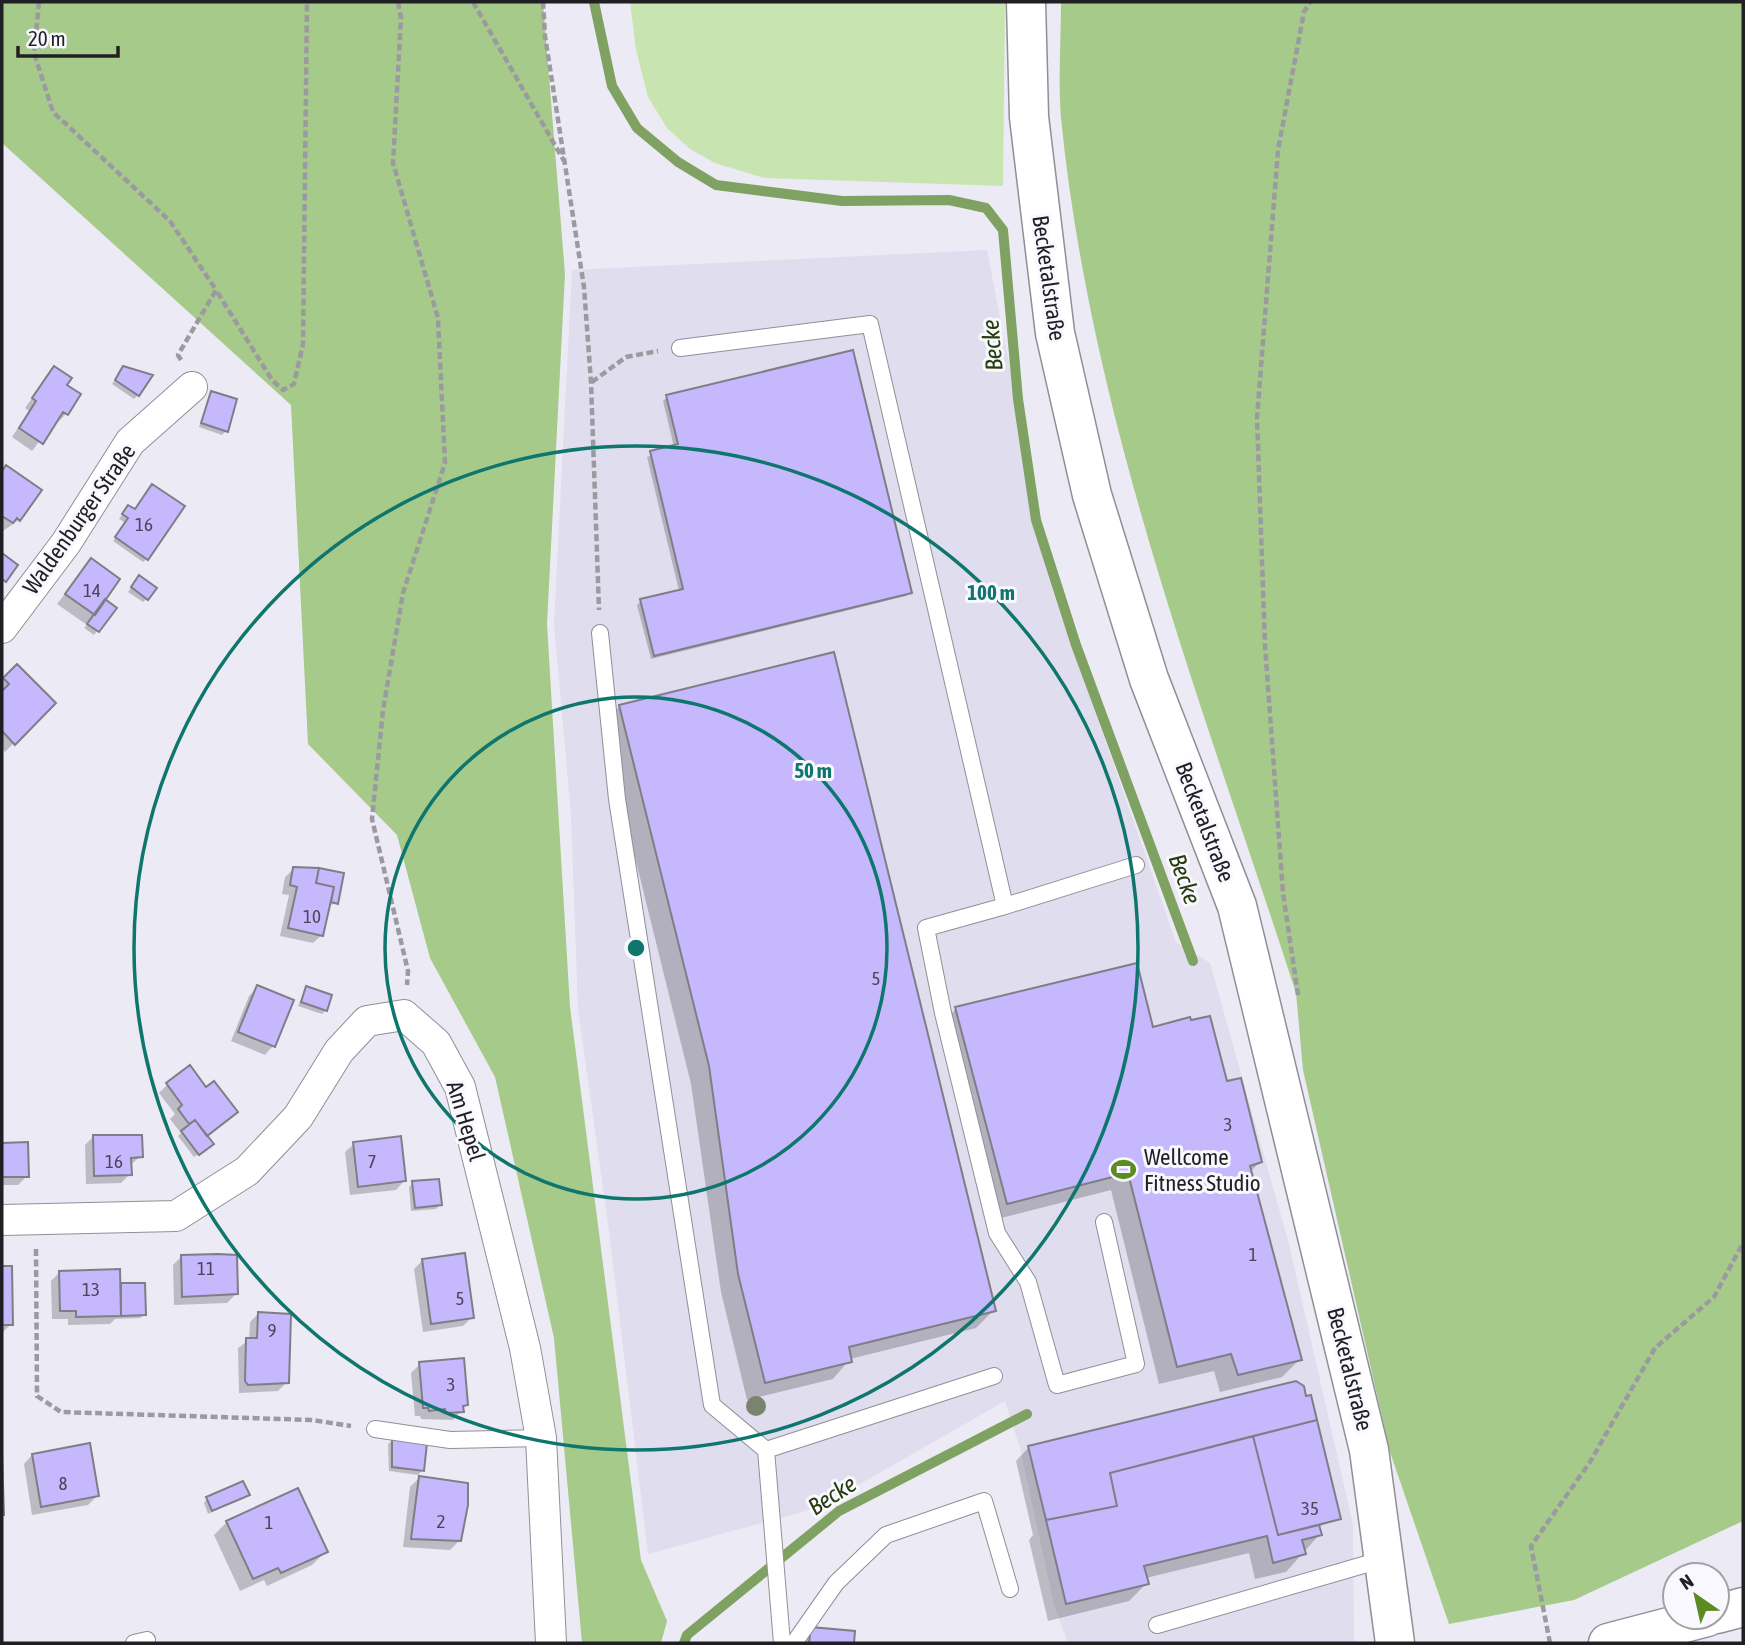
<svg xmlns="http://www.w3.org/2000/svg" width="1745" height="1645" font-family="'Asap Condensed',sans-serif">
<style>
.built{fill:#e0ddee}
.green{fill:#c8e5b1}
.forest{fill:#a6ca89}
.shadow{fill:#0003}
.lines{fill:none;stroke-linecap:round;stroke-linejoin:round}
.stream{stroke:#7fa262;stroke-width:10}
.building{fill:#c6b8fd;stroke:#7f7d86;stroke-width:2}
.lane-casing{stroke:#908f98;stroke-width:18}
.street-casing{stroke:#908f98;stroke-width:32}
.secondary-casing{stroke:#908f98;stroke-width:41}
.path{stroke:#9b9aa1;stroke-width:4.5;stroke-dasharray:7 3.5;stroke-linecap:butt}
.lane{stroke:#fff;stroke-width:16}
.street{stroke:#fff;stroke-width:30}
.secondary{stroke:#fff;stroke-width:38}
.tree{fill:#78846e}
.ring{fill:none;stroke:#0f766e;stroke-width:3.5}
.labels{text-anchor:middle;dominant-baseline:central;stroke-width:6;stroke-linejoin:round;paint-order:stroke}
.number-label{font-size:19px;fill:#4a455a}
.street-label{font-size:23px;fill:#201f23;stroke:#f9f8fe}
.poi-label{font-size:23px;fill:#201f23;stroke:#f9f8fe;text-anchor:start}
.water-label{font-size:24px;font-style:italic;fill:#253c0d;stroke:#f9f8fe}
.centre{fill:#0f766e;stroke:#f9f8fe;stroke-width:3.5}
.ring-label{font-size:21px;text-anchor:middle;font-weight:bold;fill:#0f766e;stroke:#f9f8fe;stroke-width:6;stroke-linejoin:round;paint-order:stroke}
</style>
<rect width="100%" height="100%" fill="#eceaf4"/>
<path class="built" d="M987,250L1053,592L1176,942L1210,963L1289,1244L1353,1525L1354,1643H1068L1054,1605L1020,1448L1005,1401L820,1507L648,1554L609,1231L578,1009L571,815L554,624L572,270Z"/>
<path class="green" d="M630,2H1005L1003,186L764,178L715,163L690,149L667,128L648,97L636,50Z"/>
<path class="forest" d="M2,2H543L565,274L547,624L570,1007L641,1560L667,1621L661,1643H582L554,1338L495,1077L430,958L397,835L308,744L291,405L2,143Z
M1061,2H1743V1521L1574,1600L1449,1624L1390,1452L1303,1070L1296,993C1203,706 1091,420 1061,118C1058,80 1061,40 1061,2Z"/>
<path class="shadow" d="M54,368L64,385L66,414L58,422L55,421L32,451L12,437L29,411L25,408Z
M123,368L138,395L134,399L112,384Z
M211,393L226,431L222,435L199,427Z
M667,397L910,593L906,596L651,659L637,605L641,601L679,591L647,457L674,447L663,401Z
M6,467L19,520L3,531L2,472Z
M128,507L147,559L143,562L113,541L126,523L119,519Z
M91,560L103,600L114,608L94,635L84,628L87,625L57,604Z
M135,582L147,599L143,602L128,592Z
M17,666L53,703L5,752L2,748V682Z
M620,706L994,1310L976,1328L850,1359L833,1379L747,1400L721,1292L691,1084L602,724Z
M294,869L342,874L336,903L328,906L322,935L313,943L280,936L289,895L282,894L285,877Z
M258,987L273,1046L265,1055L231,1041L249,996Z
M307,988L326,1010L322,1014L298,1006Z
M956,1009L1152,1029L1226,1083L1260,1162L1250,1172L1300,1359L1282,1377L1220,1392L1214,1371L1159,1384L1111,1190L989,1221L938,1027Z
M167,1085L236,1112L206,1137L208,1147L194,1157L178,1136L181,1133L170,1119L175,1114L159,1093Z
M93,1137L141,1156L130,1165V1174L121,1183L86,1184L85,1145Z
M26,1144L27,1176L18,1185H2V1145Z
M354,1144L404,1181L396,1190L350,1195L345,1152Z
M413,1183L440,1205L436,1209L411,1211L409,1187Z
M182,1256L236,1294L227,1303L174,1305L173,1265Z
M423,1260L472,1317L463,1326L423,1332L414,1269Z
M2,1268H10L11,1324L2,1333Z
M60,1272L119,1288L121,1285L144,1315L140,1318L115,1319L110,1324L68,1325V1319H52L51,1281Z
M259,1313L287,1382L278,1391L239,1393L238,1348L249,1340L250,1322Z
M420,1364L467,1404L453,1420L421,1419L420,1416H415L411,1373Z
M392,1441L422,1471L418,1475L389,1471L388,1444Z
M1029,1447L1339,1519L1318,1527L1320,1534L1286,1572L1255,1579L1249,1553L1146,1578L1147,1583L1129,1601L1048,1621L1029,1540L1033,1535L1016,1461Z
M32,1455L97,1496L88,1505L32,1515L24,1464Z
M419,1478L459,1541L450,1550L403,1547L410,1487Z
M248,1494L208,1514L204,1503L207,1499Z
M227,1522L326,1551L312,1565L267,1586L264,1580L240,1591L214,1535Z
M811,1629L853,1633L852,1643H802Z"/>
<g class="lines">
<path class="stream" d="M594,2L612,86L637,128L678,162L716,185L842,201L949,200L986,208L1003,230L1018,399L1036,520L1076,645L1193,961
M684,1643L687,1635L839,1511L1027,1414"/>
</g>
<path class="building" d="M853,350L912,593L654,656L640,599L683,589L650,451L678,444L666,395Z
M54,366L72,378L67,385L81,394L68,415L63,412L43,444L19,428L36,401L32,398Z
M123,366L153,375L139,396L115,380Z
M211,391L237,399L228,432L201,423Z
M6,465L42,490L20,521L17,518L13,523L2,516V471Z
M152,484L185,506L148,560L115,537L128,518L122,514L128,505L135,509Z
M2,553L18,565L6,582L2,579Z
M91,558L120,579L95,615L65,594Z
M139,575L157,588L148,600L131,587Z
M105,599L117,608L99,632L87,624Z
M834,652L996,1311L849,1347L852,1362L765,1383L738,1274L709,1066L619,705Z
M17,664L56,703L15,745L2,731V691L9,684L3,678Z
M293,867L319,868L316,883L334,887L323,936L288,928L297,887L290,885Z
M319,868L344,873L338,904L331,902L334,887L316,883Z
M1137,963L1153,1027L1190,1017L1191,1020L1210,1016L1227,1081L1241,1078L1262,1162L1250,1166L1302,1360L1238,1375L1231,1354L1177,1367L1128,1173L1007,1204L955,1007Z
M257,985L294,1000L275,1047L238,1032Z
M306,986L332,995L327,1011L301,1002Z
M190,1065L206,1087L214,1081L238,1112L207,1136L195,1120L189,1124L178,1109L182,1105L166,1083Z
M195,1120L214,1144L199,1155L181,1131Z
M93,1135H142L143,1157L131,1158L132,1175L94,1176Z
M401,1136L406,1181L358,1187L353,1142Z
M28,1142L29,1177H2V1143Z
M439,1179L442,1205L415,1208L412,1181Z
M465,1253L474,1318L431,1324L422,1259Z
M218,1254L237,1255L238,1294L182,1297L181,1255Z
M2,1266H12L13,1325H2Z
M120,1269L121,1316L76,1317V1311H60L59,1271Z
M121,1283H145L146,1315L121,1316Z
M258,1312L291,1314L289,1383L248,1385L245,1381L246,1338H257Z
M464,1358L468,1405L463,1406L464,1412L446,1413L445,1409L429,1411L428,1408H423L419,1362Z
M1296,1381L1304,1386L1306,1396L1311,1395L1317,1420L1110,1473L1117,1506L1046,1520L1028,1446Z
M1317,1420L1341,1519L1278,1535L1253,1436Z
M1253,1436L1278,1535L1319,1525L1322,1535L1302,1540L1306,1554L1273,1563L1267,1536L1144,1566L1149,1584L1066,1604L1046,1520L1117,1506L1110,1473Z
M392,1439L427,1443L424,1471L392,1467Z
M90,1443L99,1496L41,1507L32,1454Z
M2,1455L4,1515H2Z
M419,1476L468,1483V1505L461,1541L411,1539Z
M243,1481L250,1495L212,1511L206,1497Z
M298,1488L328,1552L281,1573L278,1568L253,1579L226,1521Z
M811,1627L855,1631L854,1643H809Z"/>
<g class="lines">
<defs>
<path id="lane" d="M680,348L870,324L1005,906L1136,865
M600,633L617,799L712,1405L766,1450L782,1643
M1005,906L926,928L943,1013L997,1233L1028,1282L1057,1385L1136,1364L1104,1222
M375,1429L450,1440L541,1438
M766,1450L994,1376
M1157,1625L1384,1559
M134,1643L147,1640
M794,1643L836,1583L886,1535L984,1501L1010,1589"/>
<path id="street" d="M2,628L66,543L130,442L192,387
M2,1220L176,1216L247,1171L298,1117L339,1051L367,1021L404,1015L436,1043L460,1087L525,1348L541,1438L551,1643"/>
<path id="secondary" d="M1026,2L1029,117L1055,333L1092,495L1149,679L1237,906L1369,1450L1395,1643
M1717,1614L1743,1607
M1608,1643L1707,1617"/>
</defs>
<use href="#lane" class="lane-casing"/>
<use href="#street" class="street-casing"/>
<use href="#secondary" class="secondary-casing"/>
<path class="path" d="M39,2L34,53L53,112L170,221L216,290
M398,2L401,18L393,163L438,318L445,463L403,593L383,710L372,819L408,971L407,985
M473,2L564,161
M543,2L545,36L584,287L591,382L599,610
M181,360L178,355L216,290L272,380L283,390L294,384L303,344L307,2
M592,382L626,357L658,351
M1298,995L1283,893L1265,645L1257,418L1278,150L1304,12L1310,2
M36,1249L37,1396L61,1412L312,1420L351,1426
M1550,1643L1531,1546L1590,1462L1655,1348L1714,1297L1743,1243"/>
<use href="#lane" class="lane"/>
<use href="#street" class="street"/>
<use href="#secondary" class="secondary"/>
</g>
<circle class="tree" cx="756" cy="1406" r="10"/>
<g class="ring">
<circle cx="636" cy="948" r="251"/>
<circle cx="636" cy="948" r="502"/>
</g>
<defs>
<symbol id="stadium-bare" viewBox="-9 -9 18 18"><path d="M0-5a6.5 5 0 1 0 0 10a6.5 5 0 1 0 0-10ZM-3.5-1.8h7v3.6h-7Z" fill="#5a8c22" stroke="#f9f8fe" stroke-width="2.5" paint-order="stroke"/></symbol>
</defs>
<g fill-rule="evenodd">
<use href="#stadium-bare" x="1106" y="1152" width="35" height="35"/>
</g>
<g class="labels">
<g class="number-label">
<text x="144" y="524">16</text>
<text x="92" y="590">14</text>
<text x="312" y="916">10</text>
<text x="876" y="978">5</text>
<text x="1228" y="1124">3</text>
<text x="114" y="1161">16</text>
<text x="372" y="1161">7</text>
<text x="1253" y="1254">1</text>
<text x="206" y="1268">11</text>
<text x="91" y="1289">13</text>
<text x="460" y="1298">5</text>
<text x="272" y="1330">9</text>
<text x="451" y="1384">3</text>
<text x="63" y="1483">8</text>
<text x="1310" y="1508">35</text>
<text x="441" y="1521">2</text>
<text x="269" y="1522">1</text>
</g>
<g class="street-label">
<text transform="translate(1049 278) rotate(82)">Becketalstraße</text>
<text transform="translate(79 519) rotate(-55)">Waldenburger Straße</text>
<text transform="translate(1205 822) rotate(69)">Becketalstraße</text>
<text transform="translate(466 1121) rotate(73)">Am Hepel</text>
<text transform="translate(1350 1369) rotate(76)">Becketalstraße</text>
</g>
<g class="poi-label">
<text x="1144" y="1157">Wellcome<tspan x="1144" dy="26">Fitness Studio</tspan></text>
</g>
<g class="water-label">
<text transform="translate(992 345) rotate(-95)">Becke</text>
<text transform="translate(1185 879) rotate(70)">Becke</text>
<text transform="translate(832 1495) rotate(-33)">Becke</text>
</g>
</g>
<circle cx="636" cy="948" r="10" class="centre"/>
<g class="ring-label">
<text x="991" y="600">100 m</text>
<text x="813" y="778">50 m</text>
</g>
<rect width="1745" height="1645" fill="none" stroke="#201f23" stroke-width="7"/>
<g transform="translate(1696 1596) rotate(326)"><circle r="33" fill="#f9f8fe" stroke="#a2a1a6" stroke-width="2"/>
<path d="M0-5L12 26L0 18L-12 26Z" fill="#5a8c22"/>
<text y="-10" font-size="19" font-weight="bold" text-anchor="middle" fill="#201f23">N</text>
</g>
<path d="M18 46v10h100v-10" fill="none" stroke="#201f23" stroke-width="3.5"/>
<text x="28" y="46" font-size="21" fill="#201f23" stroke="#f9f8fe" stroke-width="5" paint-order="stroke">20 m</text>
</svg>
